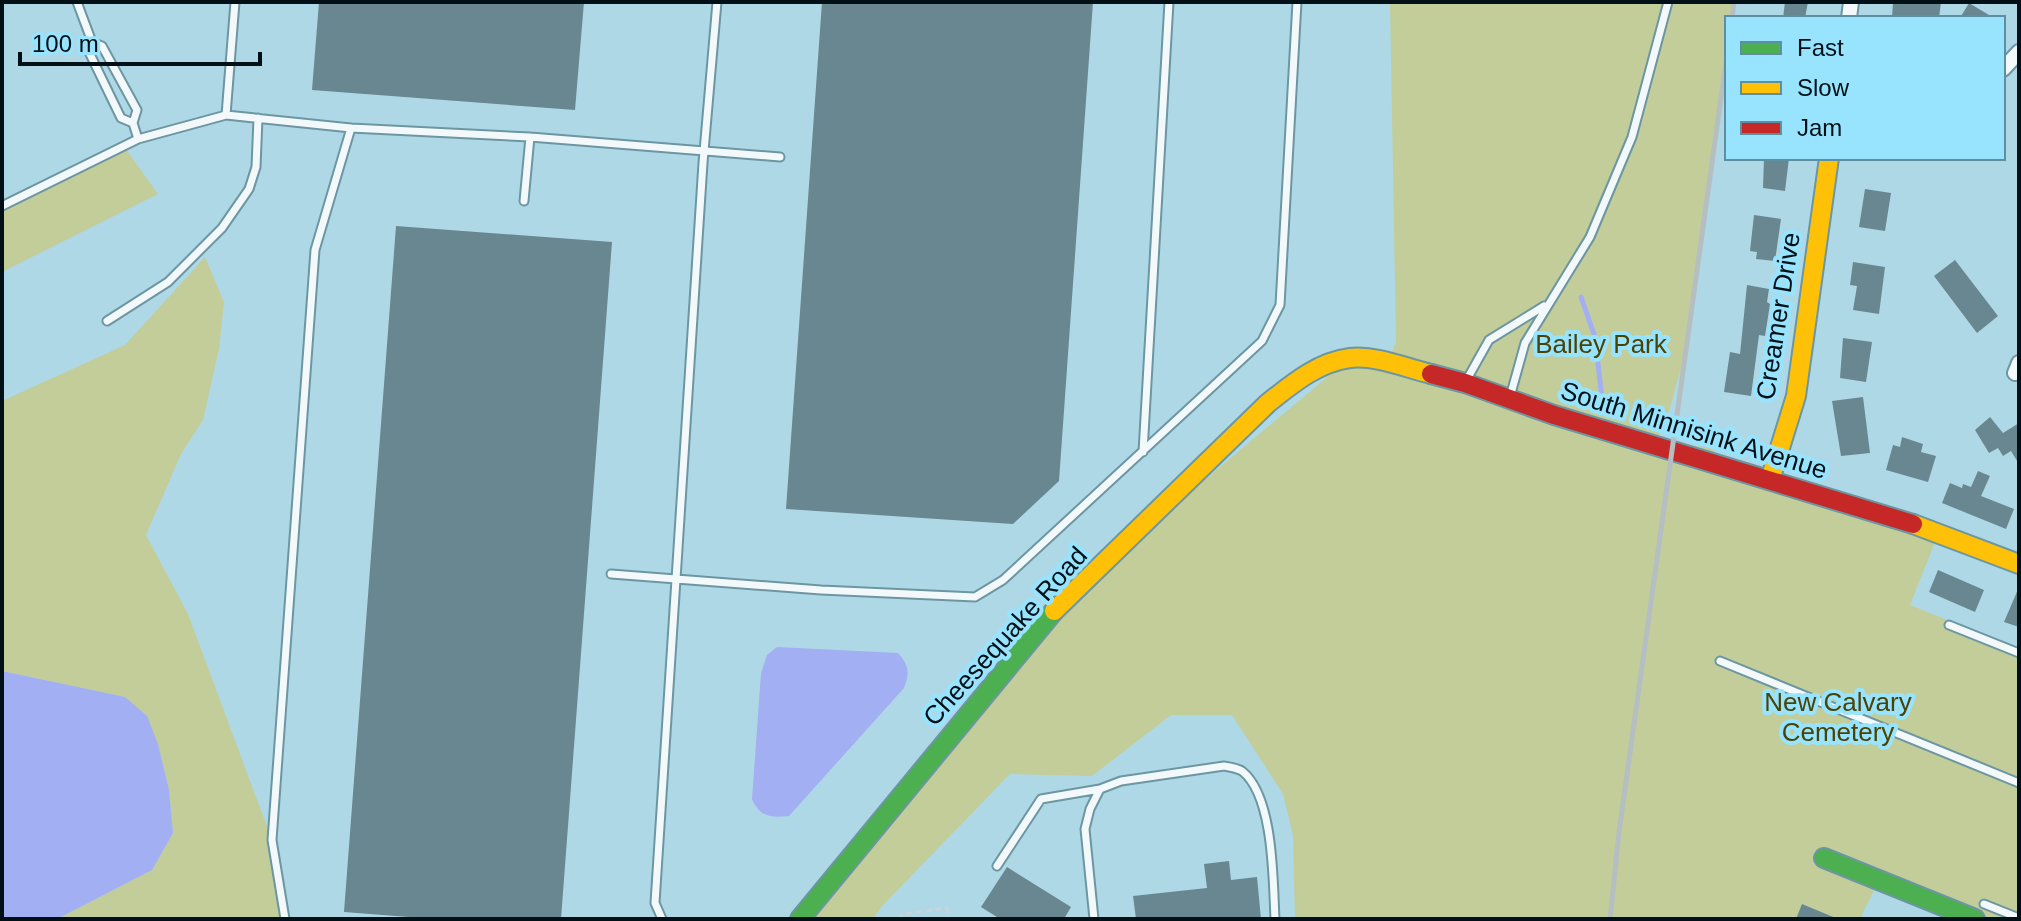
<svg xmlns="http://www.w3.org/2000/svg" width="2021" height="921" font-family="Helvetica,sans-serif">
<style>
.green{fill:#c2cd9a}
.water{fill:#a2aff3}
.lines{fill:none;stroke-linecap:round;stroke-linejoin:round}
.stream{stroke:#a2aff3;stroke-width:5}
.building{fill:#698790}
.lane-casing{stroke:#6b96a2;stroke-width:11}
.street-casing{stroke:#6b96a2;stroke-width:18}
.fast-casing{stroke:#6b96a2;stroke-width:22}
.slow-casing{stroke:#6b96a2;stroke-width:22}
.jam-casing{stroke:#6b96a2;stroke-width:22}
.path{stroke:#c8d5d9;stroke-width:3;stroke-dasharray:6 4;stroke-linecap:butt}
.lane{stroke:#f3f9fb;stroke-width:7}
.street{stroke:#f3f9fb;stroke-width:14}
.fast{stroke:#4caf50;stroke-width:18}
.slow{stroke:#ffc107;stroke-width:18}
.jam{stroke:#c62828;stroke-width:18}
.rail{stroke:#b5bfc2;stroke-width:5}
.labels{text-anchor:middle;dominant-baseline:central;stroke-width:8;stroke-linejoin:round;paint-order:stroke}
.street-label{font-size:26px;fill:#001016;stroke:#98e3fd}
.park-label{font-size:26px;fill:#4b4304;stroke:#98e3fd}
</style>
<rect width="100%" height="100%" fill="#afd8e6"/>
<path class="green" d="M1390,2H1734L1732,18H1727V55L1689,340L1668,415L1655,444L1709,447L1740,471L1939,532L1910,605L2019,649V919H1975L1879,880L1860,919H1836L1803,904L1796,919H1295L1293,836L1283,794L1232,715H1171L1092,776L1010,774L883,905L873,919H800L1073,599L1172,507L1350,358L1387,363L1396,342Z
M123,145L158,194L2,272V206Z
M205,257L224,302L219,349L203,420L181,454L146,535L188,614L272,840L287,919H57L152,870L173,833L169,790L158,744L125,697L2,671V401L125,345Z"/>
<path class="water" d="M777,647L898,653C909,665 910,673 904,688L789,816C771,818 760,817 752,799L761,673L767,655Z
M2,671L125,697L147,716L158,744L169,790L173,833L152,870L57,919H2Z"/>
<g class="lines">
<path class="stream" d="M1581,297L1595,337L1602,399"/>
</g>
<path class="building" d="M319,2H584L575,110L312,90Z
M822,2H1093L1059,481L1013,524L786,509Z
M1785,2H1808L1805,18H1783Z
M1893,2H1941L1939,18H1892Z
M1969,3L1994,18H1960Z
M1764,158H1789L1785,191L1763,188Z
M1865,189L1891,193L1885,231L1859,227Z
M1754,215L1781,219L1775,261L1756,259L1757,252L1750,251Z
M396,226L612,242L561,919H434L344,912Z
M1955,260L1998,316L1977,333L1934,276Z
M1853,262L1885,267L1879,314L1853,310L1857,286L1850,285Z
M1747,285L1769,289L1767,302L1770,304L1765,336L1759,335L1751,396L1724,392L1730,352L1740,354Z
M1843,338L1872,342L1866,382L1840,378Z
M1863,397L1870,453L1841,456L1832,401Z
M1990,417L2003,433L2019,423V464L2011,451L2003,456L1998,448L1989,453L1975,430Z
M1902,437L1923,444L1921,452L1936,456L1928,482L1886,470L1893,445L1900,447Z
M1978,471L1990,476L1981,496L2014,509L2006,529L1942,503L1950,483L1962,488L1963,484L1971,487Z
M1938,570L1984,590L1975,612L1929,592Z
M2019,587V627L2004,622Z
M1229,861L1231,880L1257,877L1261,919H1136L1133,896L1207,888L1204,864Z
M1007,867L1071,907L1064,919H1000L981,907Z
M1802,904L1838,919H1796Z"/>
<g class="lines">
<defs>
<path id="lane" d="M77,2L92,42L89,52L121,118L133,123
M92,42L102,46L137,110L133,123L138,139
M226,115L235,2
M351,128L530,137L780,157
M524,201L530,137
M2,206L138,139L226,115L351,128L315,250L272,840L285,919
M107,321L168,282L222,228L249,189L256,167L258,118
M1466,381L1489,340L1544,306
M1510,397L1525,343L1590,237L1632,137L1668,2
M1143,452L1169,2
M611,574L821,590L975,597L1003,580L1262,341L1280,305L1297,2
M1949,625L2019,653
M1720,661L2019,783
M997,866L1041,799L1100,789
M1984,904L2019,918
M662,919L655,903L703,163L717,2
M1094,919L1085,829L1090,809L1100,789L1121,781L1224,766C1230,767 1237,768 1242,771C1274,796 1273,881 1275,919"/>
<path id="street" d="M1849,18L1851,2
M2003,69L2019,52
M2015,373L2019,363"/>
<path id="fast" d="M1824,858L1975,919
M800,919L1054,611"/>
<path id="slow" d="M1770,480L1796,396L1829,158
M1913,524L2019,564
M1054,611L1268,403C1292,384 1318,362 1350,358C1376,355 1406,368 1431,374"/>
<path id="jam" d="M1431,374L1465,383L1554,415L1913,524"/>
</defs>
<use href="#lane" class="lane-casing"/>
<use href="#street" class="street-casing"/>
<use href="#fast" class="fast-casing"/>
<use href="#slow" class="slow-casing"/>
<use href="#jam" class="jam-casing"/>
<path class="path" d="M899,919L902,914L947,908L949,919"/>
<use href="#lane" class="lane"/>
<use href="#street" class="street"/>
<use href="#fast" class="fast"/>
<use href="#slow" class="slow"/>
<use href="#jam" class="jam"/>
<path class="rail" d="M1732,18L1734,2
M1610,919L1619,832L1727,55"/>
</g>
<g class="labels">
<g class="street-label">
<text transform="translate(1778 316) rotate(-81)">Creamer Drive</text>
<text transform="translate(1694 430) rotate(17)">South Minnisink Avenue</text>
<text transform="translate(1005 636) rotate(-48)">Cheesequake Road</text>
</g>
<g class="park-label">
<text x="1601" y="344">Bailey Park</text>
<text x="1838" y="702">New Calvary<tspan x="1838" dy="30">Cemetery</tspan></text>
</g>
</g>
<rect width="2021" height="921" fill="none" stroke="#001016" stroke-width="8"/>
<rect x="1725" y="16" width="280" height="144" fill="#98e3fd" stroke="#5b8fa1" stroke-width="2"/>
<rect x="1741" y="42" width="40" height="12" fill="#4caf50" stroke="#5b8fa1" stroke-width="2"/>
<text x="1797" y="56" font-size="24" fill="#001016">Fast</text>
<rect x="1741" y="82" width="40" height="12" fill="#ffc107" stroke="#5b8fa1" stroke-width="2"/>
<text x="1797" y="96" font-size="24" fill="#001016">Slow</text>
<rect x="1741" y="122" width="40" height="12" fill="#c62828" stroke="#5b8fa1" stroke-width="2"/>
<text x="1797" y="136" font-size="24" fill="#001016">Jam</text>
<path d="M20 52v12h240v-12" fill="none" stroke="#001016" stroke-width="4"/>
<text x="32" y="52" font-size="24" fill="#001016" stroke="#98e3fd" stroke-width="6" paint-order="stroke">100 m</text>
</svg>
